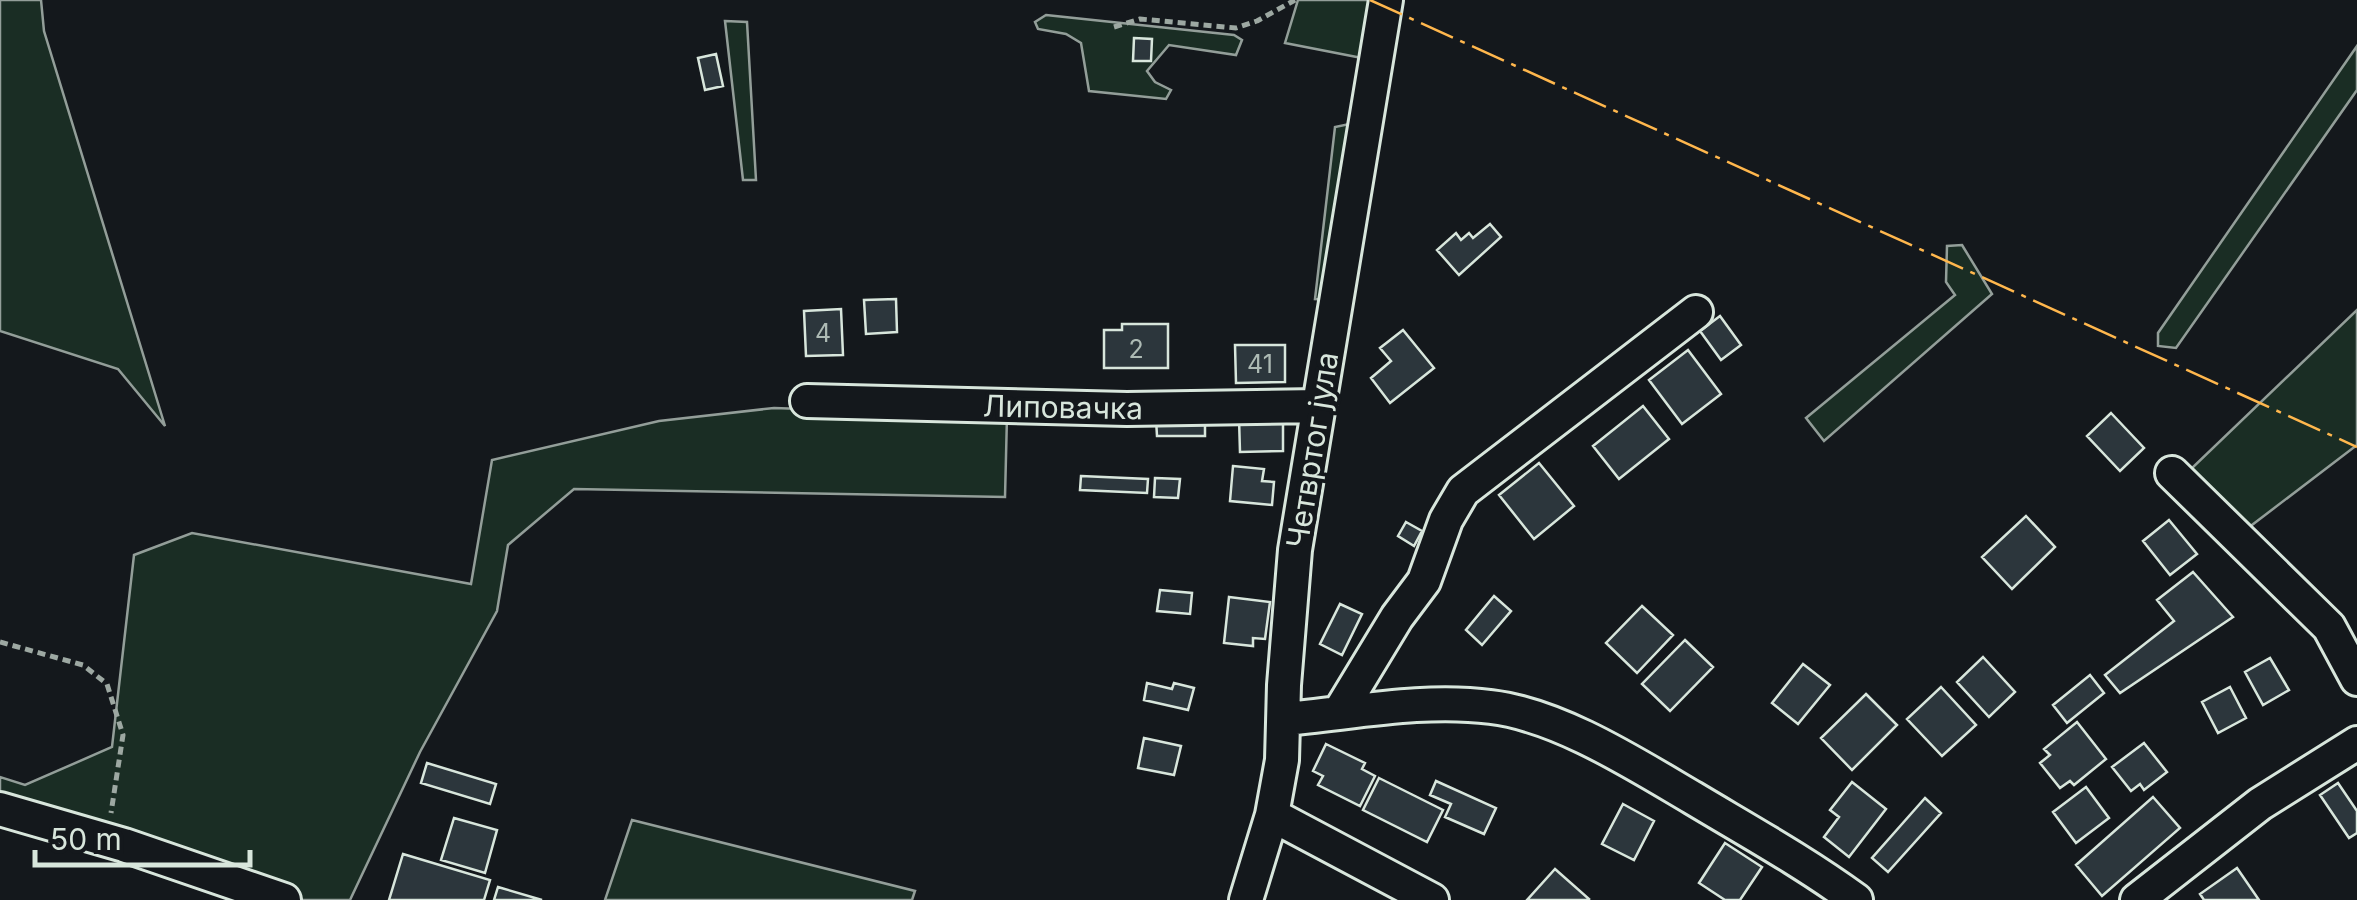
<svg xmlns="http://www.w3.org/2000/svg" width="2357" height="900" font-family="Inter,sans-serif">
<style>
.green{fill:#1a2d24;stroke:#939e99;stroke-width:2.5}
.building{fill:#2c363c;stroke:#d8e6dc;stroke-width:2.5}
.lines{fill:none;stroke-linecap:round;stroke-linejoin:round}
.minor-casing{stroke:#d8e6dc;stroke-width:38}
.path{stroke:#9da8a2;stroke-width:5;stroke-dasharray:8 5;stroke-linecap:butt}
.minor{stroke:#14181c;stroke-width:32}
.power{stroke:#ffb74d;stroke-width:2.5;stroke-dasharray:35 8 5 8;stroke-linecap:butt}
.labels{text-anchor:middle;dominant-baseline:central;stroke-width:8;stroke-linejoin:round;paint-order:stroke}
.number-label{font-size:25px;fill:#adbab4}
.street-label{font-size:30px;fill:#d8e6dc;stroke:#14181c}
</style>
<rect width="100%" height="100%" fill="#14181c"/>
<path class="green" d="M0,0H41L44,31L165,426L118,369L0,331Z
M1298,0H1378L1367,59L1285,43Z
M1046,15L1234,35L1242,40L1236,55L1169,45L1147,71L1155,82L1171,90L1166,99L1089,91L1081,43L1066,34L1038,29L1035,22Z
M725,21L747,22L756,180H743Z
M2357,46V90L2176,348L2158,346V333Z
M1354,123L1331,300L1315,299L1335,127Z
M1962,245L1992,294L1824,441L1806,418L1955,295L1946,282L1947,246Z
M2357,310V445L2248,528L2192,468Z
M774,408L1007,416L1005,497L574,489L508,545L497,611L420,752L350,900H254L0,801V777L25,785L112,747L134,555L192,533L471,584L492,460L659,421Z
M632,820L915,891L912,900H605Z"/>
<path class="building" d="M1134,38L1152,39L1151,61H1133Z
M716,54L723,86L705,90L698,58Z
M1490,224L1501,237L1459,275L1437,250L1456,233L1461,240L1469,233L1473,238Z
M896,299L897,332L866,334L864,300Z
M841,309L843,355L806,356L804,311Z
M1720,316L1741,345L1721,360L1700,331Z
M1122,324H1168V368H1104V330H1122Z
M1403,330L1434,368L1390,403L1371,378L1391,361L1380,348Z
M1235,345H1285V382L1236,383Z
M1688,350L1721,394L1682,424L1649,380Z
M1643,406L1669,439L1619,479L1593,446Z
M2111,413L2144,448L2120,471L2087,436Z
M1283,417V451L1240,452L1239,418Z
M1156,419H1205V436H1157Z
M1539,463L1574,506L1534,539L1499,495Z
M1233,466L1264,469L1262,481L1274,482L1272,505L1230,501Z
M1081,476L1148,479L1147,493L1080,490Z
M1155,478L1180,479L1178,498L1154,497Z
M2026,516L2055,547L2012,589L1982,557Z
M2169,520L2197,554L2170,575L2143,541Z
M1406,522L1422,531L1414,546L1398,536Z
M2193,572L2233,617L2120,693L2105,675L2174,621L2157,600Z
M1160,590L1192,593L1190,614L1157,611Z
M1494,596L1511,611L1482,645L1466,630Z
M1229,597L1270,602L1265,639L1253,638V646L1224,643Z
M1340,604L1362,614L1342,655L1320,644Z
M1642,606L1673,635L1637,673L1606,643Z
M1685,640L1713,667L1670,711L1642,684Z
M1983,657L2015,692L1989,717L1957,682Z
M2270,658L2289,690L2263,705L2245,672Z
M1803,664L1830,685L1798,724L1772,703Z
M2090,675L2104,693L2067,723L2053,705Z
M1147,683L1172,689L1174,683L1194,688L1188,710L1144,700Z
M1941,687L1976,725L1942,756L1907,719Z
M2230,687L2246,718L2218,733L2202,702Z
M1866,694L1897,725L1852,770L1821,738Z
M2077,722L2106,759L2074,785L2070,781L2060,788L2040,763L2050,755L2044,749Z
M1144,738L1181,746L1174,775L1138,768Z
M2144,743L2167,772L2144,790L2140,784L2131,791L2112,767Z
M1326,744L1365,763L1362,769L1375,776L1360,806L1318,785L1323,776L1313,771Z
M427,763L496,784L490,804L421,783Z
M1379,778L1443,810L1427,842L1363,810Z
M1436,781L1496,808L1484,834L1445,817L1451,804L1430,795Z
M1852,782L1886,809L1849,857L1824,837L1839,817L1830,810Z
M2338,783L2357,811V833L2349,838L2320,795Z
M2086,787L2109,818L2076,843L2053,812Z
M2153,797L2180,828L2102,896L2076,865Z
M1925,798L1941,813L1888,872L1872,858Z
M1623,804L1654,821L1634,860L1602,844Z
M454,818L497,830L485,873L441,860Z
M1725,843L1762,867L1740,900H1725L1699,883Z
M403,854L490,880L484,900H389Z
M2237,868L2259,900H2204L2200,894Z
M1555,869L1589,899L1588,900H1527Z
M498,887L542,900H494Z"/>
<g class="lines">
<defs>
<path id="minor" d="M807,401L1127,409L1319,406
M2172,473L2329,627L2357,679
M1340,711L1397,617L1424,581L1446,520L1463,491L1696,312
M1285,719C1353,713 1423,698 1491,707C1559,715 1635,764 1693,798C1748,831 1804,862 1856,900
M0,809L124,845L284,900
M1272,815L1432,900
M1246,900L1272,815L1282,760L1284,685L1295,550L1386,0
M2137,900L2260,804L2357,743"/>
</defs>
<use href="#minor" class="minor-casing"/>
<path class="path" d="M1114,27L1140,19L1236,28L1257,21L1295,0
M0,642L83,665L107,684L123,735L111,813"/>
<use href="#minor" class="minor"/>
<path class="power" d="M1370,0L2357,447"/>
</g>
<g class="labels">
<g class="number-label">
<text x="823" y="333">4</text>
<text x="1136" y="349">2</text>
<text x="1260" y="364">41</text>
</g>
<g class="street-label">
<text transform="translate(1063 407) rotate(1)">Липовачка</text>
<text transform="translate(1312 450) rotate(-81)">Четвртог јула</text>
</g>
</g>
<path d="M35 850v15h215v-15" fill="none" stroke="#d8e6dc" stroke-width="5"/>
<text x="50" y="850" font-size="30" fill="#d8e6dc" stroke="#14181c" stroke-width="8" paint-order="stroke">50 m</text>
</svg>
